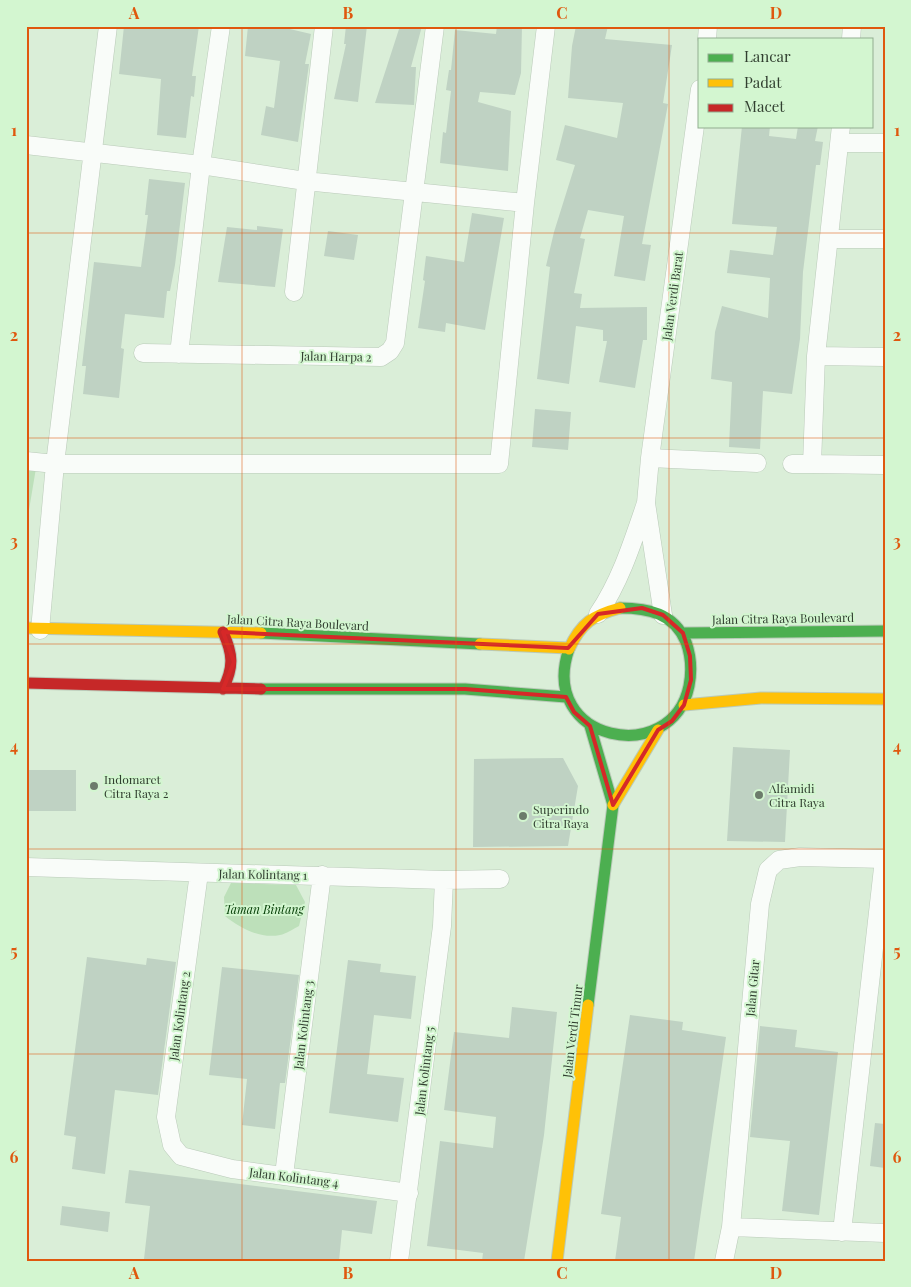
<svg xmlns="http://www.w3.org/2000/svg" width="911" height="1287" font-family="'Playfair Display',serif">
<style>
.green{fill:#bde0ba}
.building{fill:#bfd2c3}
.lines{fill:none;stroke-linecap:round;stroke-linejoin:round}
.street-casing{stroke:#bacab9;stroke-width:19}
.fast-casing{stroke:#bacab9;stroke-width:13}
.slow-casing{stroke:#bacab9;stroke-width:13}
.jam-casing{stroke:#bacab9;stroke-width:13}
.street{stroke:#f9fcf9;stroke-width:18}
.fast{stroke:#4caf50;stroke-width:11}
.slow{stroke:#ffc107;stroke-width:11}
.jam{stroke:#c62828;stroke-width:11}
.marked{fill:none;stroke:#d62828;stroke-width:4;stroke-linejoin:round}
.grid{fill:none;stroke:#df580e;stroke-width:1;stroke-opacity:0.55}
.poi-dot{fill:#6c7c6b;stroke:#d3f6d0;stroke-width:2}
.labels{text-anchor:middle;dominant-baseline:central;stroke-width:4;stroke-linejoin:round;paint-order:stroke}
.street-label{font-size:12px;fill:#313f30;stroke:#d3f6d0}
.poi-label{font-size:12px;fill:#313f30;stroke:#d3f6d0;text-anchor:start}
.park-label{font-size:12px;font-style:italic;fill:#084109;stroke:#d3f6d0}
.neatline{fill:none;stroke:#df580e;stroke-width:2}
.grid-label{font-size:16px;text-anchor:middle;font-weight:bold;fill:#df580e}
</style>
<rect width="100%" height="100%" fill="#daeed8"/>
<path class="green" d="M26,467L36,468L26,528Z
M231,883L296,885L305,902L299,926C293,929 286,934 280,935C260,939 240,928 225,916L224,897Z"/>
<path class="building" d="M124,26H199L192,76H196L194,97L191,96L186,138L157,135L161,79L119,74Z
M248,26H277L311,34L305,64H309L298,142L261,135L266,106L274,108L280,61L245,56Z
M346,26H367L358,102L334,99L346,44H344Z
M400,26H422L411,67H416L414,105L375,103Z
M497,26H522L521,73L515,95L480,92L478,102L511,111L508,171L440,163L443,132L446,133L451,91L446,90L449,70H451L455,30L496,34Z
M576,26H608L605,39L672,45L663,103L668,104L642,244L651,245L645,281L614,276L624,216L588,210L580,238L585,239L574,293L582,294L580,308L647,307V340H643L635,388L599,382L607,341H603V330L576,326L569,384L537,379L550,267L546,266L554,232L575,165L556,160L565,125L617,138L623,103L568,98L572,46Z
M742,126H770L769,136L796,139L798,126H818L815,141L823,142L820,165H816L803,272L800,339L792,394L763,391L760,449L729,447L732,382L711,379L715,332L722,306L768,318L770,278L727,273L730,250L773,255L777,227L732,224Z
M149,179L185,183L175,265L170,291H167L164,318L125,314L121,348L124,349L119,398L83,394L86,366H82L94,262L141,267L148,215H145Z
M472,213L504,218L485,330L446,323L445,332L418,328L425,281L423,280L426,256L464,262Z
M257,226L283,229L275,287L218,282L227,227L257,230Z
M328,231L358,235L354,260L324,256Z
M535,409L571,412L568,450L532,447Z
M733,747L790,750L785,842L727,841Z
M563,758L578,786L568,846L473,847L474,759Z
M29,770H76V811H29Z
M87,957L146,965L147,958L176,962L158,1095L115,1090L105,1174L72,1169L76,1137L64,1135Z
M348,960L381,964L380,972L416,976L411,1019L374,1015L367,1074L404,1078L398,1122L329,1113Z
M222,967L299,975L285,1083H280L275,1129L242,1125L247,1079L209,1075Z
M512,1007L557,1012L544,1135L524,1261H482L483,1253L427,1246L440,1141L493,1148L496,1117L444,1110L454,1032L509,1038Z
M630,1015L683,1022L682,1030L726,1037L694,1261H615L621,1217L601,1214Z
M760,1026L797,1030L795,1047L838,1052L819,1215L782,1211L790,1141L750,1137Z
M875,1123L885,1124V1168L870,1166Z
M129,1170L377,1201L372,1234L342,1230L339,1261L144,1259L150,1206L125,1203Z
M62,1206L110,1212L108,1232L60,1225Z"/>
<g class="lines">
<defs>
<path id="street" d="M707,39L708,26
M851,39L852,26
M841,126L816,356L812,464L885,465
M840,143H885
M26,145L201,165L305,181L525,203
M829,239H885
M294,292L324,26
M143,353L381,357L390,351L395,343L435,26
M179,354L201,165L221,26
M816,356L885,357
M650,458L757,463
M26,461L55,464H499L525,203L546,26
M792,464H812
M646,503L650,458L700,89
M598,614C621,580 633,541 646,503L663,615
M40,630L55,464L108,26
M26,867L444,880L500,879
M199,873L166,1117L172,1145L181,1156L232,1169L409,1193
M284,1175L322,875
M731,1227L885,1233
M842,1232L884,859
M399,1261L442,926L444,880
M724,1261L731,1227L760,904L768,870L779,860L800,857L885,859"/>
<path id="fast" d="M261,633L480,644
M683,633L885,631
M569,649C537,742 672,768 689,686C692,671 691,656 686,642C674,613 648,608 620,608
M261,689H465L566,697
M588,1005L613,805L590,726"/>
<path id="slow" d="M26,628L261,633
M480,644L568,648
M569,649C581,623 593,615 620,608
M684,705L761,698L885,699
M613,805L658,730
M557,1261L588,1005"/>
<path id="jam" d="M223,632C233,654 234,667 223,689
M26,683L261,689"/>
</defs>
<use href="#street" class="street-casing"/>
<use href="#fast" class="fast-casing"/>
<use href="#slow" class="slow-casing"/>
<use href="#jam" class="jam-casing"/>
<use href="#street" class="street"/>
<use href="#fast" class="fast"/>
<use href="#slow" class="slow"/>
<use href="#jam" class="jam"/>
</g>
<path class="marked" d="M642,608L663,615L683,633L690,656L691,680L684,705L672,721L658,730L613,805L590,726L574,712L566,697L465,689H223L234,662L223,632L568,648L598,614Z"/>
<path class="grid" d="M242,26V1261M456,26V1261M669,26V1261M26,233H885M26,438H885M26,644H885M26,849H885M26,1054H885"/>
<g class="poi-dot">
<circle cx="94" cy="786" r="5"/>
<circle cx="759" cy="795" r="5"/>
<circle cx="523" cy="816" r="5"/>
</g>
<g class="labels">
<g class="street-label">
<text transform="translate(672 296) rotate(-82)">Jalan Verdi Barat</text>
<text transform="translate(336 356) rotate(1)">Jalan Harpa 2</text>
<text transform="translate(783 618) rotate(-1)">Jalan Citra Raya Boulevard</text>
<text transform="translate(298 622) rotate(3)">Jalan Citra Raya Boulevard</text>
<text transform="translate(263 874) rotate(1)">Jalan Kolintang 1</text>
<text transform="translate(752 988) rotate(-85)">Jalan Gitar</text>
<text transform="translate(179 1016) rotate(-82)">Jalan Kolintang 2</text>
<text transform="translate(303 1025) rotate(-83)">Jalan Kolintang 3</text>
<text transform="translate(572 1031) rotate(-83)">Jalan Verdi Timur</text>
<text transform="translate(424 1071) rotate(-83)">Jalan Kolintang 5</text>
<text transform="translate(294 1177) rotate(7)">Jalan Kolintang 4</text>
</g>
<g class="poi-label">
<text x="104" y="779">Indomaret<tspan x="104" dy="14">Citra Raya 2</tspan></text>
<text x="769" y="788">Alfamidi<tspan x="769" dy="14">Citra Raya</tspan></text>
<text x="533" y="809">Superindo<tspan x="533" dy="14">Citra Raya</tspan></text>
</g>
<g class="park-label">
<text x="264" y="909">Taman Bintang</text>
</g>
</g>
<rect width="911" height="1287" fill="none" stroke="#d3f6d0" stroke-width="55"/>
<rect x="698" y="38" width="175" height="90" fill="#d3f6d0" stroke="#92ad90"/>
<rect x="708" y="54" width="25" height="8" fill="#4caf50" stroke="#92ad90"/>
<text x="744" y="62" font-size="15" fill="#313f30">Lancar</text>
<rect x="708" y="79" width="25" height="8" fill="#ffc107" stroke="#92ad90"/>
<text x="744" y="88" font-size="15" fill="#313f30">Padat</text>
<rect x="708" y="104" width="25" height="8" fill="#c62828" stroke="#92ad90"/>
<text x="744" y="112" font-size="15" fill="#313f30">Macet</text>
<rect x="28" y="28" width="856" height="1232" class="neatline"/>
<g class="grid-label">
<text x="134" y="19">A</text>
<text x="348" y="19">B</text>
<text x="562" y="19">C</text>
<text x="776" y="19">D</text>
<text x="14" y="136">1</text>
<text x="897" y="136">1</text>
<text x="14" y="341">2</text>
<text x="897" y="341">2</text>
<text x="14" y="547">3</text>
<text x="897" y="547">3</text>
<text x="14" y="752">4</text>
<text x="897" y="752">4</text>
<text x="14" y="957">5</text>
<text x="897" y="957">5</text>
<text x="14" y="1163">6</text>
<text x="897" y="1163">6</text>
<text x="134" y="1279">A</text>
<text x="348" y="1279">B</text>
<text x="562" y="1279">C</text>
<text x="776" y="1279">D</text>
</g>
</svg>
